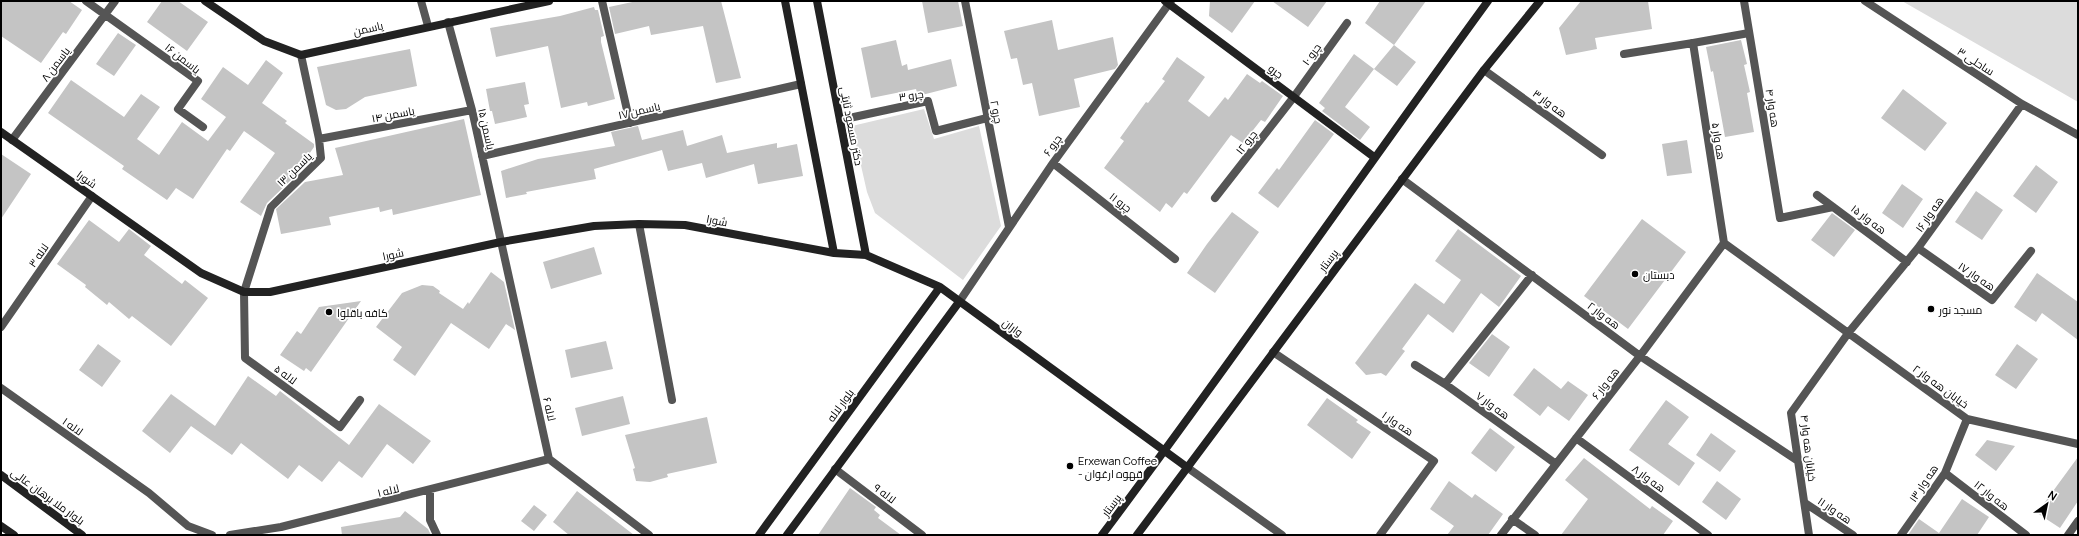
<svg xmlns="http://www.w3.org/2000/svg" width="2079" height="536" font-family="Manrope,Cairo,sans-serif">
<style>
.green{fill:#dcdcdc}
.building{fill:#c4c4c4}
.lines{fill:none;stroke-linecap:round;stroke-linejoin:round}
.lane{stroke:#555;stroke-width:8}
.street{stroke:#555;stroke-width:8}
.secondary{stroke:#222;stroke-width:8}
.poi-dot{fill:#000;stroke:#fff;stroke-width:1.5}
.labels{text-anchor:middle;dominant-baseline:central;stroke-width:3.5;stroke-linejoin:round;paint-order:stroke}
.street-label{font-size:11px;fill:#000;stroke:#fff}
.poi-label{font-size:11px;fill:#000;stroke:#fff;text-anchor:start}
</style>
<rect width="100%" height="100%" fill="#fff"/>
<path class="green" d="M1902,1H2078V102Z
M924,109L934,139L979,126L1001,226L963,280L875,213L867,192L852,126Z"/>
<path class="building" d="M1,1H69L82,10L66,34L63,32L41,63L1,36Z
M162,1H178L208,22L187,51L147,22Z
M637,1H721L741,78L716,83L703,26L651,35L649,26L615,34L609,7Z
M922,1H958L963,26L928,33Z
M1210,1H1255L1232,33L1209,16Z
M1272,1H1327L1308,27Z
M1380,1H1426L1394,45L1365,23Z
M1581,1H1648L1652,29L1595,38L1597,49L1566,55L1559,28Z
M594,7L595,10H598L604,36L601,37V42L615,99L588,106L587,102L561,108L548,46L496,57L490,28L560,16Z
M1052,20L1058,50L1113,37L1118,65L1115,69L1074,79L1080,107L1039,116L1032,83L1023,85L1017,58L1011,59L1004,31Z
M118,33L136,45L114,76L96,64Z
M896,40L902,66L907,64L908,70L951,59L957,86L918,96L916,89L871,98L861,48Z
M1741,40L1747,64L1744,65L1750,92L1747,93L1754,132L1725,137L1713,71L1711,72L1706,47Z
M1394,45L1416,62L1397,86L1374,69Z
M410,49L417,86L365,97L346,109L336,110L326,105L317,67Z
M1354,54L1374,69L1345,107L1370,127L1360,140L1322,111L1325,108L1319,103Z
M1177,57L1205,77L1188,101L1209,117L1225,97L1228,100L1247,74L1260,83L1262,81L1283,96L1265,122L1261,120L1243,143L1231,135L1187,194L1184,192L1172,208L1166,203L1160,212L1104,168L1124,141L1120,138L1146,102L1148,103L1165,81L1162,79Z
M266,60L283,73L262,103L287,121L285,123L314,144V147L291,180L267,203L261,216L240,202L275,153L244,131L230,151L227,149L193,199L176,188L167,200L122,169L124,166L48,113L71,80L124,117L141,94L160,107L137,139L159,155L182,122L208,141L226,117L201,99L223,67L248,85Z
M525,82L529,104L524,105L527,117L495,124L492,111H490L486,89Z
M1903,89L1947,123L1925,151L1881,118Z
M464,119L481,195L393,215L392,209L380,212L379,207L329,217L331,225L281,234L276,209L305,182L343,175L335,148Z
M1315,120L1334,134L1278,208L1258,193L1277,168L1279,170Z
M638,126L642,140L683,130L687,146L722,135L727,153L777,143V148L797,144L803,176L758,184L754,164L706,178L702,163L668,171L662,150L594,169L596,179L526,192L527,194L506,198L501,171L538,159L615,146L611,132Z
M1687,140L1692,173L1667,176L1662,144Z
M1,154L31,174L1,219Z
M2036,165L2058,182L2036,213L2013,196Z
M1902,184L1923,199L1903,228L1882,213Z
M1976,191L2003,210L1982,240L1955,222Z
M1232,212L1259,232L1215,293L1187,273L1207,244Z
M1832,213L1855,230L1834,257L1811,240Z
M1642,219L1686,252L1628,329L1584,296Z
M89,220L119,242L129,229L151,246L144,255L182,284L185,280L208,298L171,346L132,316L129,319L109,302L107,305L85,287L86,285L57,264Z
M1458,229L1521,276L1499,307L1481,293L1453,333L1428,314L1402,349L1405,351L1386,376L1381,373L1366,375L1355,363L1415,283L1444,304L1461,280L1435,261Z
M594,247L602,274L551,289L543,262Z
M491,272L504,282L515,330L506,324L489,349L451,323L415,376L393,360L402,347L376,327L402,293L422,285L433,286L440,291L439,293L463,309L468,302L469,304Z
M2037,273L2078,302V340L2042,313L2036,322L2014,307Z
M361,301L311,372L306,368L304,371L280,355L297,331L301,334L319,307Z
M1492,334L1510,347L1489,377L1469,363Z
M606,341L613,369L571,378L565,350Z
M98,344L121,361L102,387L79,370Z
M2017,344L2038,359L2016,389L1995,375Z
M1534,368L1561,389L1568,381L1588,395L1569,421L1548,406L1540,416L1513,395Z
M248,376L276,396L280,391L349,445L379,404L431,441L413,464L387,444L362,478L339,461L322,482L299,465L288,479L241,443L232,455L191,426L170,453L142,431L171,394L215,426Z
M623,396L630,424L582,436L575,408Z
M1327,398L1358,420L1356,422L1371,432L1352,459L1307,425Z
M1666,400L1689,417L1668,444L1695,463L1679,486L1629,450Z
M707,417L717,463L667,474L668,477L650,482L636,481L633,469L635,468L625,435Z
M1490,428L1515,447L1496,472L1471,453Z
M1711,433L1736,451L1720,472L1696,455Z
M1987,440L2015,446L1996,471L1975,455Z
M2078,457V501L2060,528L2037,513Z
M1584,458L1650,509L1652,506L1673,521L1663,535H1561L1588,499L1565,480Z
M1449,481L1472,498L1475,494L1503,514L1488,535H1447L1454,526L1430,509Z
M1717,481L1741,499L1726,520L1702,502Z
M850,488L876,507L874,510L880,515L878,518L901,535H818Z
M577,491L599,508L634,535H569L553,522Z
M1962,499L1989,517L1977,535H1908L1919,519L1939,533Z
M534,505L547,515L534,531L521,521Z
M405,511L428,529L431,535H342L341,527L400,517Z"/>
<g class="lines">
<path class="lane" d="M1693,43L1749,33"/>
<path class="street" d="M86,1L198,81L178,109L203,127
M421,1L428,26
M602,1L630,123
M965,1L1009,227
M1744,1L1780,218L1833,207
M1865,1L2022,104L2078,135
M448,22L472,110L549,459L649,535
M1624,54L1693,43L1724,243
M301,55L319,139L321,158L271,207L244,292L245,358L340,427L360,400
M1484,70L1602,155
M840,120L928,101L936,131L987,118
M319,139L472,110
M12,140L115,1
M482,156L801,84
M1053,163L1175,259
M1402,179L1640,356L1798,461
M1817,195L1907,262
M1215,198L1293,98L1347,23
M639,224L672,400
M1724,243L1967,419L2078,444
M1918,248L1992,300L2031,251
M959,302L1053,163L1171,1
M1,327L92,196
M1273,352L1434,461L1380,535
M1415,365L1445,384L1556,464
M1445,384L1532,275
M1,388L149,493L188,526L212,535
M1576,438L1708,535
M1188,468L1282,535
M835,469L922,535
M1945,473L2026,535
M430,491V520L437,535
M1805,503L1853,535
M1512,519L1535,535
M230,535L281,527L549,459
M1501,535L1640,356L1724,243
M1809,535L1791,413L1849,332L1918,248L2022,104
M1901,535L1945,473L1967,419
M2068,535L2078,521"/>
<path class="secondary" d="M205,1L264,41L301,55L549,1
M785,1L834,253
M817,1L866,255
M1165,1L1374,157
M1,132L201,273L244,292H270L501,242L594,226L639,224L685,225L834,253L866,255L940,287L1188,468
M1,475L82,535
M1,526L14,535
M759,535L940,287
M787,535L959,302
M1102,535C1234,359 1359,178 1488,1
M1137,535L1484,70L1540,1"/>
</g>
<g class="poi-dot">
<circle cx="1635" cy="274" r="4"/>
<circle cx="1931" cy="309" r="4"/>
<circle cx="329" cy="312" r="4"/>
<circle cx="1070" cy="466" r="4"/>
</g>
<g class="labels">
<g class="street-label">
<text transform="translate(368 28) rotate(-13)">یاسمن</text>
<text transform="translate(1311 54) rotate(-54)">چرو ۱۰</text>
<text transform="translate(183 58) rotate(38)">یاسمن ۱۶</text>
<text transform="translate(1976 61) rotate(33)">ساحلی ۳</text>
<text transform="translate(55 64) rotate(-53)">یاسمن ۸</text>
<text transform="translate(1276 71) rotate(37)">چرو</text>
<text transform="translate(911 95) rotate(-8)">چرو ۳</text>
<text transform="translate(1550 103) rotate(36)">هه وار ۳</text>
<text transform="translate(1773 108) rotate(81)">هه وار ۴</text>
<text transform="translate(639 110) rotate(-13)">یاسمن ۱۷</text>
<text transform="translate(997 112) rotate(79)">چرو ۲</text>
<text transform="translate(393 114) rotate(-11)">یاسمن ۱۴</text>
<text transform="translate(852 126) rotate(79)">دکتر مسعود ثابتی</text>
<text transform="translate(487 129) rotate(77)">یاسمن ۱۵</text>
<text transform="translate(1719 141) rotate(81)">هه وار ۵</text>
<text transform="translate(1246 142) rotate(-52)">چرو ۱۲</text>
<text transform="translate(1052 145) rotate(-54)">چرو ۶</text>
<text transform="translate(294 169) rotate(-44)">یاسمن ۱۳</text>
<text transform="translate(87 179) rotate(35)">شورا</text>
<text transform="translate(1121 202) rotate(38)">چرو ۱۱</text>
<text transform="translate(1929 214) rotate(-55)">هه وار ۱۶</text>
<text transform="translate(1869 219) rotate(37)">هه وار ۱۵</text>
<text transform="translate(717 220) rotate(11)">شورا</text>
<text transform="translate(393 254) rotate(-12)">شورا</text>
<text transform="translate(38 255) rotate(-55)">لاله ۳</text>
<text transform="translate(1328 260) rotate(-53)">پرستار</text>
<text transform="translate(1977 276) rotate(34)">هه وار ۱۷</text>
<text transform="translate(1604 315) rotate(37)">هه وار ۲</text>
<text transform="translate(1013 327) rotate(36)">واران</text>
<text transform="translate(286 374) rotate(36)">لاله ۵</text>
<text transform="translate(1605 383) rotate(-52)">هه وار ۶</text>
<text transform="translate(1941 386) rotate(36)">خیابان هه وار ۲</text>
<text transform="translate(840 405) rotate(-54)">بلوار لاله</text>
<text transform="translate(1493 405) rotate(36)">هه وار ۷</text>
<text transform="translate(550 409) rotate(77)">لاله ۶</text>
<text transform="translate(1398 423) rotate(34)">هه وار ۱</text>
<text transform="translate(73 426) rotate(35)">لاله ۱</text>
<text transform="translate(1809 448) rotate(83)">خیابان هه وار ۴</text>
<text transform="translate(1649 478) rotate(36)">هه وار ۸</text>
<text transform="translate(1923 483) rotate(-56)">هه وار ۱۳</text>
<text transform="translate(388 490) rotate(-14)">لاله ۱</text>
<text transform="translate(885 493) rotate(37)">لاله ۹</text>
<text transform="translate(1992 495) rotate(38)">هه وار ۱۲</text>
<text transform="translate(48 496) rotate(36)">بلوار ملا برهان عالی</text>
<text transform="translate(1111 505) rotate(-53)">پرستار</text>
<text transform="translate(1835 510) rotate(34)">هه وار ۱۱</text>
</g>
<g class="poi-label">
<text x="1643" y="274">دبستان</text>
<text x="1939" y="309">مسجد نور</text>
<text x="337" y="312">کافه باقلوا</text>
<text x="1078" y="460">Erxewan Coffee<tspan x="1078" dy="13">- قهوه ارغوان</tspan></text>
</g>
</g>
<rect width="2079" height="536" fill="none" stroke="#000000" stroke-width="4"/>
<g transform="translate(2047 504) rotate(33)" stroke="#ffffff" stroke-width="3" paint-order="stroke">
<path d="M0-3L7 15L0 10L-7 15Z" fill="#000000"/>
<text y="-6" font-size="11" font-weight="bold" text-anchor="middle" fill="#000000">N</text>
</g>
</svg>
